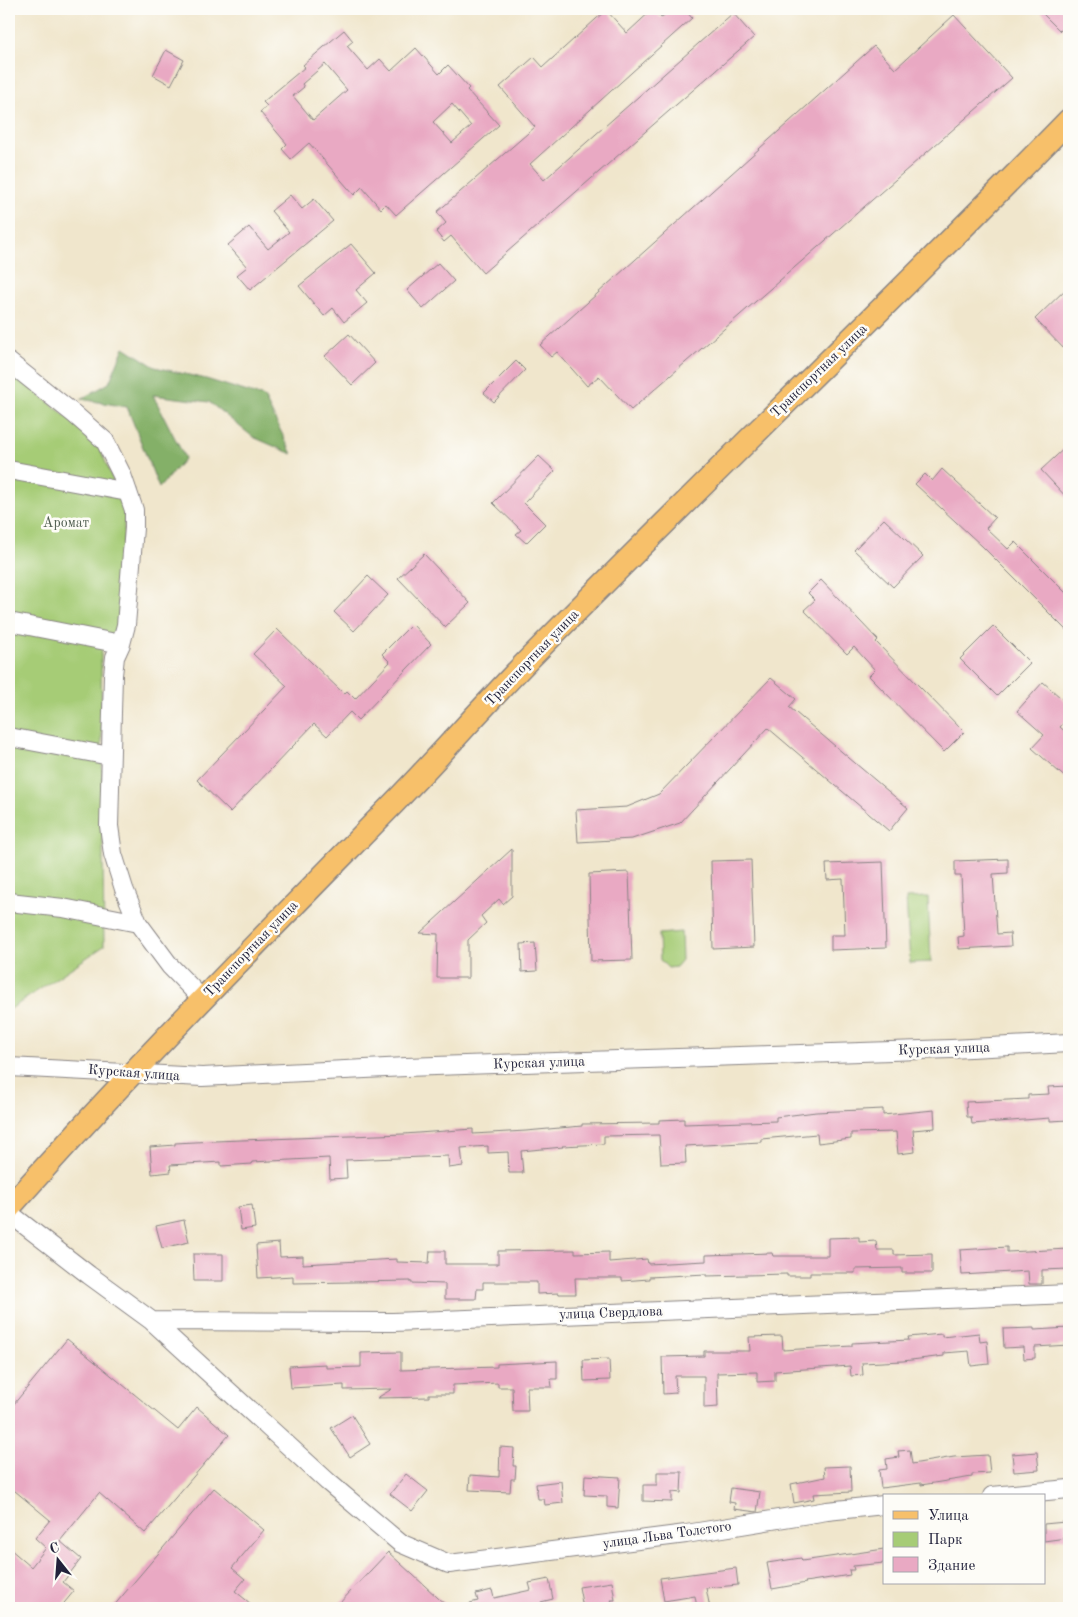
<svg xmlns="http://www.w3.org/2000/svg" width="1078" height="1617" font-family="'Old Standard TT',serif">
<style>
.green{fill:#a6cc76;stroke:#647758}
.forest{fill:#84b067;stroke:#536951}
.building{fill:#e9a9c3;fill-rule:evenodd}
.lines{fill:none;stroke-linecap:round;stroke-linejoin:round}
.minor-casing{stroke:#898484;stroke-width:20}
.major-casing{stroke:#898484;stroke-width:25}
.minor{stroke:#fff;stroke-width:18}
.major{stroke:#f7c06b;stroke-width:22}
.labels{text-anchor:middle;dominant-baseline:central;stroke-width:5;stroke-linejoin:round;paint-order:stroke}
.street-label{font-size:14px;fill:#22223b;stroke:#fdfcf7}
.park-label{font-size:14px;fill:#505e50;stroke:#fdfcf7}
</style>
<rect width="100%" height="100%" fill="#fdfcf7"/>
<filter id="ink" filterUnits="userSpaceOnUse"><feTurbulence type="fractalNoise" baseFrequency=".02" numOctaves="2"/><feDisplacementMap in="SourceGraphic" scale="10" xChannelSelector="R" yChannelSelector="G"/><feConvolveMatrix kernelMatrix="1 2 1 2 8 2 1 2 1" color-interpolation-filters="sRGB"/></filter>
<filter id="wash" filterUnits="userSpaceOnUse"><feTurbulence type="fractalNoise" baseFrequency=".0096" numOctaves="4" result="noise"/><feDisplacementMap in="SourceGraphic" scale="20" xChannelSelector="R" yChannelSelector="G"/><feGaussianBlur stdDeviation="1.12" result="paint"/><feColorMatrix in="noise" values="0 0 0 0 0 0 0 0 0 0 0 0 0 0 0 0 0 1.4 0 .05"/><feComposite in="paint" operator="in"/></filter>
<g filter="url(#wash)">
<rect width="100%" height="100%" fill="#f0e6cc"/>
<path class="green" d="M9,370L97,441L125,510L118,624L101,653L104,946L9,1010Z
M928,897L931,962L910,963L906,898Z
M681,932L682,960L676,967L668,968L660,960L659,934Z"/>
<path class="forest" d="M124,347L155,367L206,379L264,397L292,454L253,437L209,402L153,395L185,458L159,488L127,407L81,399L109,383Z"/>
<g id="blocks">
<path class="building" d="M653,9L661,18L671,9H684L692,18L530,164L544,180L733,13L754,37L483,273L451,236L444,242L436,232L446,223L437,212L535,127L500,87L534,57L543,67L606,10L627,33Z
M1038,9H1069V22L1060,31Z
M954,15L1012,78L631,410L599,376L587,386L557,352L551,357L540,345L874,46L895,69Z
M344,30L353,41L347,46L368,70L380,59L391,71L416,48L439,74L448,65L469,88L467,90L499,125L396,215L386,204L381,209L362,187L354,195L309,143L291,159L282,149L287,144L260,112L267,106L263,102L305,67L303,65ZM325,64L347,90L313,120L293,96L304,87L302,84ZM452,104L471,126L452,143L433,122Z
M166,50L184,60L171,85L153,75Z
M290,195L302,209L314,199L333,221L250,290L237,275L247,267L228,245L249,227L268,249L289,232L271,211Z
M351,244L376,273L356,290L367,303L344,322L333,308L324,316L299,286Z
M438,263L454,281L423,309L407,290Z
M1069,286V354L1035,319Z
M349,334L375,363L352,385L325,356Z
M516,361L525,370L494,402L484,393Z
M1069,444V500L1041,470Z
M539,456L555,471L524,503L545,524L526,543L516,534L521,530L493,503Z
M942,469L995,518L986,528L1008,549L1015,542L1069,596V633L982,546L915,484L925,474L932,481Z
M884,519L923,556L893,587L854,550Z
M424,554L470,603L445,627L398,578Z
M368,576L388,595L354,631L334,612Z
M821,580L878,640L876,642L964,732L944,752L869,676L875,670L854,647L847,654L804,610L815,600L808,593Z
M412,624L431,644L358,720L350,712L327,736L314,724L230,812L197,780L287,686L253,654L277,629L344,694L347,691L355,699L390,662L382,654Z
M993,626L1030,663L997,696L960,659Z
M771,678L796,699L789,707L908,808L889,831L768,728L680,823L632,839L578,842L576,810L627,807L659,794Z
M1043,682L1069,705V717L1060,727L1069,735V781L1032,748L1044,735L1017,711Z
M512,849V896L503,904L499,899L481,916L486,923L468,940V978H437L438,934L420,933Z
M1008,859V873L993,874L997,934L1010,933L1011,946L959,949L958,937L964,936L961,876H955V861Z
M751,860L754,947L713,949L711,861Z
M883,862L886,948L831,950V935H845L843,879L827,880L826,864Z
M629,872L632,960L591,961L589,874Z
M535,943L537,971L522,972L521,944Z
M1069,1086V1120L1050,1121V1118L972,1124L971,1117H967L966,1102L1028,1099V1095L1049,1094L1048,1087Z
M883,1109V1115L934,1110L935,1128L913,1130L915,1152L898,1154L896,1132L851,1133V1139L818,1143L817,1134L761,1139V1142L685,1146L686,1163L661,1164L659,1135L604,1136V1144L562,1146L563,1147L521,1151L523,1173H509L508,1152L488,1153V1146L461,1148L463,1166L449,1168L448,1156L346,1160L347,1178L330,1179L329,1158L252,1162V1164L221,1166V1162L170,1165L171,1172L152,1174L150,1147L175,1145V1143L215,1141L404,1134L473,1129V1134L526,1131L582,1126V1124L659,1123V1120L684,1119V1124L776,1121V1117L816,1112Z
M252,1205L255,1228L241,1230L238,1207Z
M184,1220L189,1242L162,1248L156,1226Z
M859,1237V1242L876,1241L877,1250H894V1255L932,1254V1273H902V1268L855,1269V1273H810V1276H787V1274L706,1276V1274L649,1277V1279L622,1281V1278H575L576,1294H559V1293L537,1294V1282H483V1289H477L476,1299H445V1284L411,1283V1281L293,1283V1276L258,1278L256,1245L279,1243L280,1257L303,1256V1264L397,1259V1262L429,1263L430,1251H445V1264H498V1251L575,1250V1253L609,1252V1262L647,1259L648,1264L706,1261V1255L772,1253L773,1256H828V1238Z
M1007,1247V1252L1069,1249V1269L1042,1270V1284H1029L1028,1271L962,1275L960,1250Z
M193,1254H223V1281H194Z
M1034,1328V1330L1069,1328V1345L1035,1347V1358L1024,1359L1023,1347L1004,1348L1003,1329Z
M979,1333L980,1342L987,1341L989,1364L971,1366L969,1351L944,1353V1356L903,1361L862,1363L863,1375L851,1376L850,1366L775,1371V1381L757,1382V1372L717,1373L718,1407L704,1408V1376H675L676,1393L663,1394L662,1357L704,1356V1351H750L749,1337L782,1336L783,1350L852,1346V1343L909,1340L908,1337L942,1334V1337Z
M67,1339L178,1430L197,1407L229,1435L145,1533L99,1493L60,1541L81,1559L63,1582L74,1591L60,1608H9V1548L31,1567L46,1548L35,1538L50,1520L9,1486V1410Z
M401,1352V1370L497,1367V1364L557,1361V1379H551L552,1387H527L528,1411H513L512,1387H498V1383L453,1385V1394H429V1397L377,1398L392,1389L344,1390V1385L291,1388L289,1366L326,1364V1368L361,1367V1353Z
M609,1359L610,1380L584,1381L583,1360Z
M352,1415L370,1444L350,1457L331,1428Z
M500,1447L514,1448L513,1466H516L515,1479H511L510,1492L469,1490L470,1475L499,1477Z
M910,1450L912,1464L954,1457L988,1455L990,1473L972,1474V1477L921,1485V1483L881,1488L879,1470L887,1469L886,1459L899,1457L898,1451Z
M1037,1452L1039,1470L1014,1472L1012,1454Z
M850,1466L851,1492L813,1494L814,1499L794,1503L791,1484L825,1477L824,1467Z
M657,1472H682L681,1493L672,1492V1502L643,1501V1485H657Z
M406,1474L428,1491L412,1511L390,1494Z
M585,1475L620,1477L618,1508L607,1507V1496L584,1495Z
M561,1481L563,1503L545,1505L544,1499H538L536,1484Z
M214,1488L264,1530L232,1568L245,1579L235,1591L256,1608H188L180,1602L175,1608H112Z
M731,1488L760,1492L757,1512L734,1509L735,1503L729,1502Z
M1065,1522L1066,1538L1044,1541V1524Z
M884,1549V1563L853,1566L854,1570H849L850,1575L805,1582L806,1583L772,1589L767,1563L801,1558L802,1561Z
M388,1552L449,1608H335Z
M736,1568L738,1585L706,1588L710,1608H697L695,1596L664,1601L660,1578Z
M549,1579L553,1599L541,1602L542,1608H470V1603L478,1601L476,1594L492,1590L494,1598L531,1590L529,1583Z
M612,1582L615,1600H611L615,1608H583L579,1587Z"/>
</g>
</g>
<g filter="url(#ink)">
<use href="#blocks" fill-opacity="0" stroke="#898484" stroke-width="1"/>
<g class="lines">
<defs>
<path id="minor" d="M9,362L74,414L105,441L122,475L134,510V528L126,625L121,644L115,657L113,675L109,826L113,854L124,889L138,923L170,966L202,999
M9,470L128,492
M9,622L121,644
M9,737L110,756
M9,902L63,908L138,923
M9,1067L202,1077L406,1067L951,1049L1069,1043
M9,1213L89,1275L152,1321L328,1482L400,1543L449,1564L686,1534L827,1511L884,1505
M152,1321L393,1322L1069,1294
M992,1496L1069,1489"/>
<path id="major" d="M9,1208C132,1069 263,937 393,804C443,753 489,699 539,649C714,471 895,299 1069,120"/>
</defs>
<use href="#minor" class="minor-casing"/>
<use href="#major" class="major-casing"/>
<use href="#minor" class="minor"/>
<use href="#major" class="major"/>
</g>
</g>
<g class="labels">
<g class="street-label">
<text transform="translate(819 371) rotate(-44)">Транспортная улица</text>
<text transform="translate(532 658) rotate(-46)">Транспортная улица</text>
<text transform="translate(251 949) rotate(-46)">Транспортная улица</text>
<text transform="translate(944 1049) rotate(-2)">Курская улица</text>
<text transform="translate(539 1063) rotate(-2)">Курская улица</text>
<text transform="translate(134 1073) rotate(4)">Курская улица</text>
<text transform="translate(611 1313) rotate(-2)">улица Свердлова</text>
<text transform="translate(667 1535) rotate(-8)">улица Льва Толстого</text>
</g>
<g class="park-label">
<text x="66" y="523">Аромат</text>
</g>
</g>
<rect width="1078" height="1617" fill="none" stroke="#fdfcf7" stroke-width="30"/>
<rect x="883" y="1494" width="162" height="90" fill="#fdfcf7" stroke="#a5a5ac"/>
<rect x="893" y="1511" width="25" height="8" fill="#f7c06b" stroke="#a5a5ac"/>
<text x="928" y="1520" font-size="15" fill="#22223b">Улица</text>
<rect x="893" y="1532" width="25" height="15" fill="#a6cc76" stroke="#a5a5ac"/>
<text x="928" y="1544" font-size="15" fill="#22223b">Парк</text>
<rect x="893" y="1557" width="25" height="15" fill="#e9a9c3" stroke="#a5a5ac"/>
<text x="928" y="1570" font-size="15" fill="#22223b">Здание</text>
<g transform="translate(58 1560) rotate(343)" stroke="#fdfcf7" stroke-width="4" paint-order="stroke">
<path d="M0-4L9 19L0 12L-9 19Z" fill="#22223b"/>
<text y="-8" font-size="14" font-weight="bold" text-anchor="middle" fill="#22223b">С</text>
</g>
</svg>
